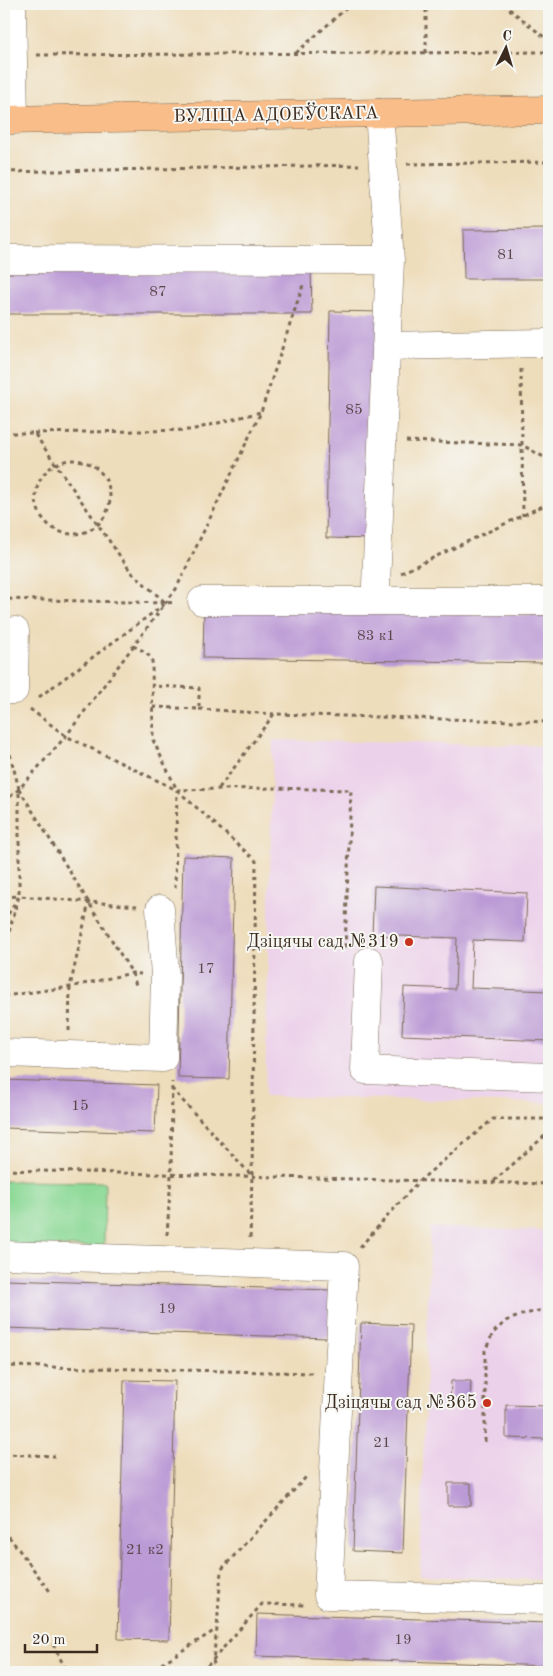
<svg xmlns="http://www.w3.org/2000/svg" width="553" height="1676" font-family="'Old Standard TT',serif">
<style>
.built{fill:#ecd1ea}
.green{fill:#8cd996;stroke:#64825a}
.building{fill:#bb9ad5}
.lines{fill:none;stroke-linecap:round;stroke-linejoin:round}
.minor-casing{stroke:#7a6955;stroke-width:29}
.major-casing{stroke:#7a6955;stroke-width:29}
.path{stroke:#7a6955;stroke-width:3;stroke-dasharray:4 4;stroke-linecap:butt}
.minor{stroke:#fff;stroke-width:28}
.major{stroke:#f8bd88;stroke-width:28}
.poi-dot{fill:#c8321e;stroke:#f6f6f2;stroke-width:2}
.labels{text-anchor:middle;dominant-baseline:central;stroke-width:4;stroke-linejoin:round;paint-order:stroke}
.number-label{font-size:15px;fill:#5b464c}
.street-label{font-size:18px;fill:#3b2a1e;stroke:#f6f6f2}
.poi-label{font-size:18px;fill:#3b2a1e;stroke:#f6f6f2;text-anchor:end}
</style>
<rect width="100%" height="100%" fill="#f6f6f2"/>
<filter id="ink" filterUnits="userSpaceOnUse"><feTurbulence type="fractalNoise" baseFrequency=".02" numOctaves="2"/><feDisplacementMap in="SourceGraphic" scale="10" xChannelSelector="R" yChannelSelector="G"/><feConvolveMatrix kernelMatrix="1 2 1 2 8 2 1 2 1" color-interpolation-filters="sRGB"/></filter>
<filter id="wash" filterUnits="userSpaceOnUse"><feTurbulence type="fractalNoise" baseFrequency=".0096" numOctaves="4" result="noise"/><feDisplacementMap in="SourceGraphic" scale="20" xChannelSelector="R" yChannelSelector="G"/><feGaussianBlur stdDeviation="1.12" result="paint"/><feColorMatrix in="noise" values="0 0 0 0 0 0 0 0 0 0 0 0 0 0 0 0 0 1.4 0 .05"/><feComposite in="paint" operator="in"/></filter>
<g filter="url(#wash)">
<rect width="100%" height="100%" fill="#edb"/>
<path class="built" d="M273,740L549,746V1103L265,1096Z
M430,1227L549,1231V1580L420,1576Z"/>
<path class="green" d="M4,1181L105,1182L104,1247L4,1246Z"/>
<g id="blocks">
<path class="building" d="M549,229V279H464L463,230Z
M311,269L312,314H4V270Z
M330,311L381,312L376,539L326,538Z
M204,610L549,615V663L203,658Z
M183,856L234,858L229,1079L178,1078Z
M374,886L527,893L525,942L473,940L471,988L549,991V1041L402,1035L404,987L455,989L457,938L372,935Z
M4,1080L157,1085L155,1133L4,1128Z
M4,1280L330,1290L329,1338L4,1328Z
M361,1323L411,1325L403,1553L353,1551Z
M124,1380L175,1381L169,1640L118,1639Z
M451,1381H471L470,1406H450Z
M506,1405L549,1406V1439L506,1438Z
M448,1483H471V1506H448Z
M257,1614L549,1623V1666L256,1656Z"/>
</g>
</g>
<g filter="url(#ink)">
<use href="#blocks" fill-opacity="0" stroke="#7a6955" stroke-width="1"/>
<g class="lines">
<defs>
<path id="minor" d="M12,4L14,120
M4,259L390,260
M386,346L549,343
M377,599L376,585L390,260L379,113
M202,601H549
M4,690H14L15,631
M369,961L365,1070L549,1077
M4,1053L163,1058L165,975L160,909
M4,1255L344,1266L328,1595L549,1600"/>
<path id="major" d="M4,120L549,110"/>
</defs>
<use href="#minor" class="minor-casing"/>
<use href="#major" class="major-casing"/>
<path class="path" d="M503,4L549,41
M296,53L351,4
M426,53V4
M37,55L549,52
M407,164L549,162
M4,172L359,165
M521,369L523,516
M4,433H34L131,572L166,603L4,599
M34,433L191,430L261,412
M406,441L522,445L549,460
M36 497a37 37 0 1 1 74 0a37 37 0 1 1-74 0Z
M401,573L549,503
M133,646L146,652L152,660L153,740L177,790L256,861L252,1176L172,1089
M39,697L166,603L176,602
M153,707L199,709V688L153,686
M30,709L66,736L177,790L272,788L351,790L345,949
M199,709L274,714
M4,731L19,789V896L4,950
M219,788L274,714L549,722
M19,789L132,973L137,988
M4,802L19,789L66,736L176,589L261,412L303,285
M175,888L177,790
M4,897L18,896
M4,921L19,896L137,906
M4,996L70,987L132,973L141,974
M69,1031L70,987L89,902
M4,1170L549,1184
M494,1181L549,1132
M167,1235L171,1175L172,1082
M250,1238L252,1176
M360,1247L418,1182L493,1119H549
M4,1366L313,1373
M485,1442V1351L493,1333L506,1321L524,1314L549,1309
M4,1454L55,1456
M4,1530L52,1594
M53,1644L67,1672
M148,1672L217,1629
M202,1672L262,1604L305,1605
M216,1672L213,1660L217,1629L221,1570L307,1476"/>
<use href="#minor" class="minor"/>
<use href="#major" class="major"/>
</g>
</g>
<g class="poi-dot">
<circle cx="409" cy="942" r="5"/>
<circle cx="487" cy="1403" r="5"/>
</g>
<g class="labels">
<g class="number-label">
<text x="506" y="255">81</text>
<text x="158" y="292">87</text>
<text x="354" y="410">85</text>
<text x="376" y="636">83 к1</text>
<text x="206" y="969">17</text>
<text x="80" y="1106">15</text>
<text x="167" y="1309">19</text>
<text x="382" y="1443">21</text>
<text x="145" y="1550">21 к2</text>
<text x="403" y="1640">19</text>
</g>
<g class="street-label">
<text transform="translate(276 115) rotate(-1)">ВУЛІЦА АДОЕЎСКАГА</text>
</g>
<g class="poi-label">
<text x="399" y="942">Дзіцячы сад №319</text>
<text x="477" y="1403">Дзіцячы сад №365</text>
</g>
</g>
<rect width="553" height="1676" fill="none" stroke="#f6f6f2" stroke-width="20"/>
<g transform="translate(506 48) rotate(5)" stroke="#f6f6f2" stroke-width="4" paint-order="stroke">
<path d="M0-4L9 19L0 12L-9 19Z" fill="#3b2a1e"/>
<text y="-8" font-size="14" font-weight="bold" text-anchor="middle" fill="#3b2a1e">С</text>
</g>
<path d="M25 1644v8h72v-8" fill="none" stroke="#3b2a1e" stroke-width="2.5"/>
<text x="32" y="1644" font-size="15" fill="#3b2a1e" stroke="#f6f6f2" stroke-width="4" paint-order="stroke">20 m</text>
</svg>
